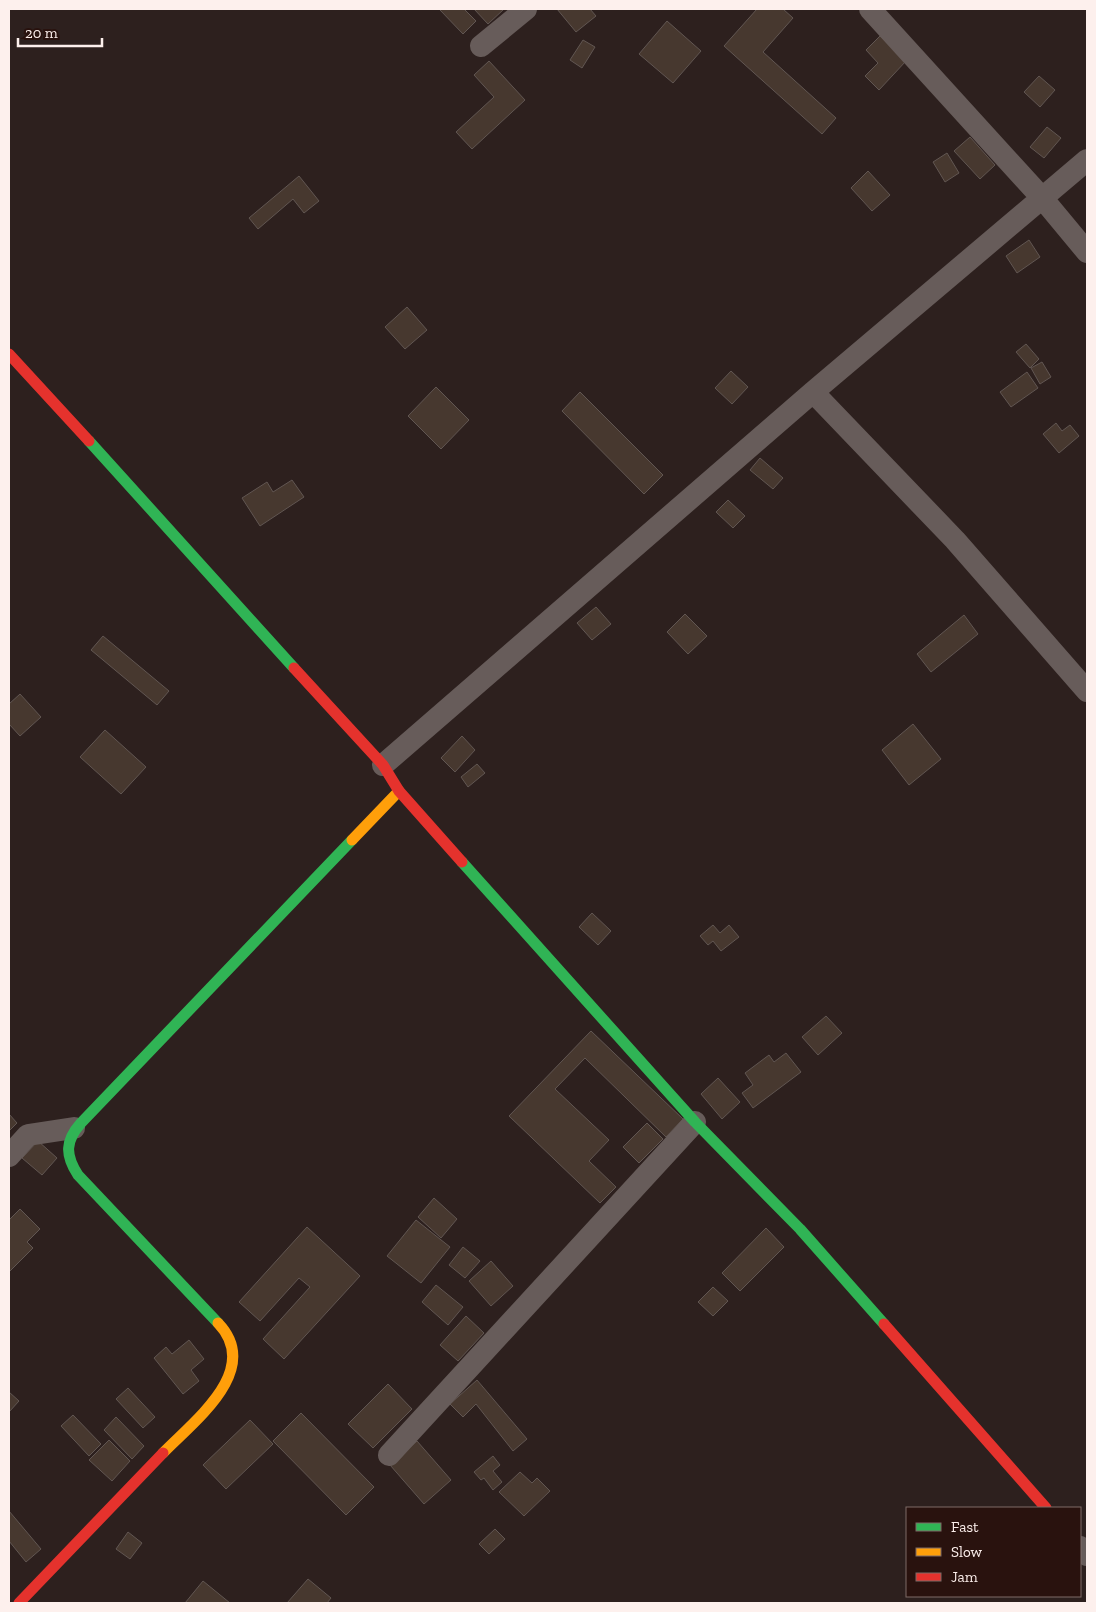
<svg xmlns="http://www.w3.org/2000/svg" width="1096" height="1612" font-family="'Zilla Slab',serif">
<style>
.building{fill:#47382f;stroke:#615652}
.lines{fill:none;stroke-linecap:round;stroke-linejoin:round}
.street{stroke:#675c5a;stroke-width:22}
.fast{stroke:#30b455;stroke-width:11}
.slow{stroke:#ff9f0a;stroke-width:11}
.jam{stroke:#e5322d;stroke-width:11}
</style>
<rect width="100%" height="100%" fill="#2d201e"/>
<path class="building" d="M441,9H464L476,21L463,34L440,10Z
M474,9H504L488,24Z
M557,9H590L596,16L576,32Z
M757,9H783L793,18L763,52L836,118L822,134L724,46Z
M667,21L701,51L673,83L639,54Z
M880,36L906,61L879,90L865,76L878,63L866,50Z
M583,40L595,47L582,68L570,60Z
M489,61L525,100L472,149L456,132L494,97L474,75Z
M1039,76L1055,90L1040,107L1024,92Z
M1047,127L1061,138L1044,158L1030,147Z
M970,137L995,165L980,179L954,151Z
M947,153L959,173L945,182L933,162Z
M868,171L890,195L872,211L851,188Z
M299,176L319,201L304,213L293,199L258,229L249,218Z
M1029,240L1040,257L1017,273L1006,256Z
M407,307L427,330L405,349L385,327Z
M1026,344L1039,359L1030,368L1016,352Z
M1042,362L1051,377L1040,384L1031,368Z
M731,371L748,387L732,404L715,388Z
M1027,372L1038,388L1011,407L1000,392Z
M436,387L469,420L441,449L408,416Z
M580,392L663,475L644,494L562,411Z
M1056,423L1062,431L1070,425L1079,436L1059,453L1043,434Z
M760,458L783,478L773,489L750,470Z
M292,480L304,497L260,526L242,498L267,482L273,492Z
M728,500L745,516L733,528L716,512Z
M596,607L611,624L592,640L577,623Z
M685,614L707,636L688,654L667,632Z
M964,615L978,634L931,672L917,654Z
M103,636L169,691L157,705L91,650Z
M20,694L41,717L20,736L9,724V704Z
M913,724L941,759L909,785L882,750Z
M105,730L146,767L121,794L80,757Z
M462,736L475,750L455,772L441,758Z
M477,764L485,773L468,787L461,777Z
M592,913L611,931L598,945L579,927Z
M713,925L720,933L729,925L739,937L721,951L713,941L708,945L700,936Z
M826,1016L842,1033L818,1055L802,1037Z
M591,1031L683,1119L666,1137L585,1058L555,1089L609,1140L589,1161L616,1187L600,1203L509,1116Z
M786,1053L801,1072L753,1108L742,1093L753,1085L745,1073L769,1055L774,1062Z
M718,1078L740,1102L722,1119L701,1094Z
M9,1114L17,1123L9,1131Z
M647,1123L663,1139L639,1163L623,1147Z
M38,1141L57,1158L42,1175L22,1158Z
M434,1198L457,1219L441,1238L418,1217Z
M20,1209L40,1229L27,1242L33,1248L9,1272V1220Z
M416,1220L450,1247L421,1283L387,1256Z
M307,1227L360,1276L284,1359L263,1339L310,1287L299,1278L260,1321L239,1302Z
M766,1228L784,1247L740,1291L722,1273Z
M463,1247L480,1261L465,1278L449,1265Z
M491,1261L513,1286L491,1306L469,1281Z
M436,1285L463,1307L448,1325L422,1302Z
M713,1287L728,1301L713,1316L698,1302Z
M466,1316L484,1333L458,1361L440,1345Z
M189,1340L204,1359L191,1370L199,1381L183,1394L154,1358L166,1347L172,1354Z
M477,1380L527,1439L513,1451L476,1404L463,1417L450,1404Z
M388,1384L412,1409L373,1448L348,1424Z
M128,1388L155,1417L143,1428L116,1399Z
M9,1392L19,1401L9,1412Z
M301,1413L374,1487L346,1515L273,1441Z
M73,1415L101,1444L89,1456L61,1426Z
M116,1417L144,1446L132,1459L104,1430Z
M250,1420L273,1444L226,1489L203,1465Z
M109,1440L130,1461L112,1481L89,1460Z
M417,1441L451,1480L424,1504L390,1465Z
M493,1456L500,1465L493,1471L502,1482L493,1490L484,1478L481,1480L474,1472Z
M520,1472L532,1483L537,1478L550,1491L524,1516L499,1492Z
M9,1511L41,1549L26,1562L9,1541Z
M495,1529L505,1539L489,1554L479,1544Z
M128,1532L142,1543L130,1559L116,1549Z
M308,1579L331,1598L327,1603H287Z
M203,1581L230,1603H185Z"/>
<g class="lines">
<path class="street" d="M870,9L1043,199L1087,252
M481,46L526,9
M813,392L955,540L1087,691
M383,765L813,392L1087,160
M9,1156L28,1135L74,1128
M389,1455L695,1122
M1080,1547L1087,1555"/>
<path class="fast" d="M89,441L294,668
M462,862L695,1122L800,1229L884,1324
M218,1323L78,1175C65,1155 65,1141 81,1123L352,840"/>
<path class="slow" d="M352,840L399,791
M163,1453C194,1421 263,1370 218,1323"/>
<path class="jam" d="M9,354L89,441
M294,668L383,765L399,791L462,862
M884,1324L1046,1508
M19,1603L163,1453"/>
</g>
<rect width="1096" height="1612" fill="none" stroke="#fdf0ed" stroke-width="20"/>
<rect x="906" y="1507" width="175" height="90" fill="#29120e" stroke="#7e6b67"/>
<rect x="916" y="1523" width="25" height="8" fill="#30b455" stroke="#7e6b67"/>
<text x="951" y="1532" font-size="15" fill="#fdf0ed">Fast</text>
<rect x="916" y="1548" width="25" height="8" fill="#ff9f0a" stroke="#7e6b67"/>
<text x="951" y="1557" font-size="15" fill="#fdf0ed">Slow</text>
<rect x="916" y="1573" width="25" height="8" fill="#e5322d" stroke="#7e6b67"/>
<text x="951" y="1582" font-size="15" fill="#fdf0ed">Jam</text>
<path d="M18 38v8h84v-8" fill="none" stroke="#fdf0ed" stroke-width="2.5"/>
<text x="25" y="38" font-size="15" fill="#fdf0ed" stroke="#29120e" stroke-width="4" paint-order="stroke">20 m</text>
</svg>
